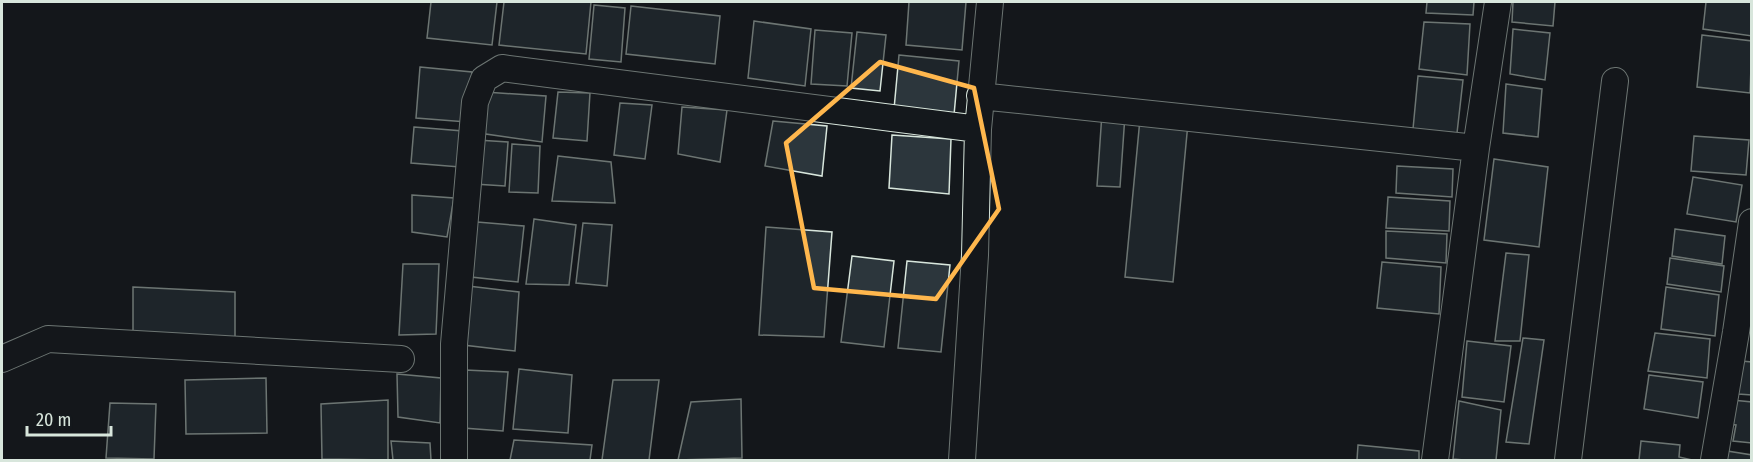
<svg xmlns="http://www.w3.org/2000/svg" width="1753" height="462" font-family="'Fira Sans Condensed',sans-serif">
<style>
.building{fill:#2c363c;stroke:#d8e6dc;stroke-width:1.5}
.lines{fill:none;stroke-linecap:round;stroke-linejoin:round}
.minor-casing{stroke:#d8e6dc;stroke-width:28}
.minor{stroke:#14181c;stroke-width:26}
.marked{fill:none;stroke:#ffb74d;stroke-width:4.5;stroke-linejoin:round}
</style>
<rect width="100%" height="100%" fill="#14181c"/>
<path class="building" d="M431,2H497L492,45L427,38Z
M504,2H591L586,54L499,45Z
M909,2H966L962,50L906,45Z
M1427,2H1474L1473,15L1426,13Z
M1513,2H1555L1553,26L1512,22Z
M1706,2H1752V36L1703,29Z
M594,5L625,8L621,62L589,59Z
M631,6L720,16L715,64L626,54Z
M754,21L811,29L805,86L748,78Z
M1424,22L1470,24L1467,75L1419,69Z
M1513,29L1550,33L1545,80L1510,74Z
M815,30L852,33L847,86L811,84Z
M857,32L886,35L880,91L851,88Z
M1702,35L1752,41L1750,93L1697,87Z
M899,55L959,61L954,115L894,109Z
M420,67L472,72L467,122L416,118Z
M1418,76L1463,80L1457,133L1413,129Z
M1506,84L1542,89L1538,137L1503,133Z
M485,92L546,96L542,142L479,133Z
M558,92L590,93L587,141L553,138Z
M620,103L652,105L645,159L614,155Z
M682,107L727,110L720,162L678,154Z
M1102,113L1125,115L1120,187L1097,186Z
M1140,119L1188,123L1173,282L1125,277Z
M773,121L827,126L822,176L765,166Z
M414,127L463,131L460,167L411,163Z
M892,135L951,139L949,194L889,188Z
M1694,136L1749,140L1746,175L1691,171Z
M477,140L508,142L505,186L474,184Z
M512,144L540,146L538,193L509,192Z
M558,156L611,162L615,203L552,201Z
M1494,159L1548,167L1539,247L1484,240Z
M1397,166L1453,169L1452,197L1396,193Z
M1693,177L1742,185L1736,222L1687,214Z
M412,195L454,198L447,237L412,232Z
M1388,197L1450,201L1449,231L1386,228Z
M534,219L576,225L569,285L526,284Z
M477,222L524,226L518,282L471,277Z
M583,223L612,225L607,286L576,283Z
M766,227L832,232L824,337L759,335Z
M1675,229L1725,236L1722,264L1672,256Z
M1386,231L1447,234L1446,263L1386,258Z
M1506,253L1529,255L1520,341H1495Z
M852,256L894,261L884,347L841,342Z
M1670,258L1724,266L1721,292L1667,284Z
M907,261L950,265L941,352L898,348Z
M1382,262L1441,267L1439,314L1377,308Z
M403,264H439L436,334L399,335Z
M468,286L519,292L515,351L463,345Z
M133,287L235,292V345L133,338Z
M1666,287L1719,295L1715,336L1661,329Z
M1655,333L1710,339L1707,378L1648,371Z
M1523,338L1544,340L1529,444L1506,442Z
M1467,341L1511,346L1504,402L1462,397Z
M1741,361L1752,362V395L1738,394Z
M519,369L572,375L568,433L513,429Z
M465,370L508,372L503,431L463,428Z
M397,374L441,378L440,423L398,417Z
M1649,375L1703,382L1698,418L1644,409Z
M266,378L267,433L186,434L185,380Z
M613,380H659L649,460H602Z
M741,399L742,458L678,460L691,402Z
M388,400V460L322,459L321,404Z
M1732,400L1752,402V443L1733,441L1736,425L1728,424Z
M1459,401L1501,410L1496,460H1464L1453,459Z
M110,403L156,404L154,459L106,458Z
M514,440L592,445L590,460H510Z
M391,441L430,443L431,460H393Z
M1641,441L1680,445L1679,457L1692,460H1639Z
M1358,445L1419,451V460H1357Z
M1721,450L1752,455V460H1719Z"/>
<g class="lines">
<defs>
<path id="minor" d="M980,96L1476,148
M2,359L48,339L401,359
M454,460V344L475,102L484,79L502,68L978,129
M962,460L975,255L978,129L990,2
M1435,460L1476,148L1498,2
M1568,460L1615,81
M1714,460L1736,332L1752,222"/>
</defs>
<use href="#minor" class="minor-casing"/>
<use href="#minor" class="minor"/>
</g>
<path d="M0 0H1753V462H0ZM880,62L974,88L999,209L936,299L814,288L786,143Z" fill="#14181c" fill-opacity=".55" fill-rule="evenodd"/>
<path class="marked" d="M880,62L974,88L999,209L936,299L814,288L786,143Z"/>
<rect width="1753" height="462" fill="none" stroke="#d8e6dc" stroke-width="6"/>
<path d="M27 426v9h84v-9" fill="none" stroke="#d8e6dc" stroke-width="3"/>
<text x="36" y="426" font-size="18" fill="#d8e6dc" stroke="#14181c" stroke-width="4.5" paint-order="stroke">20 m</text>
</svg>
